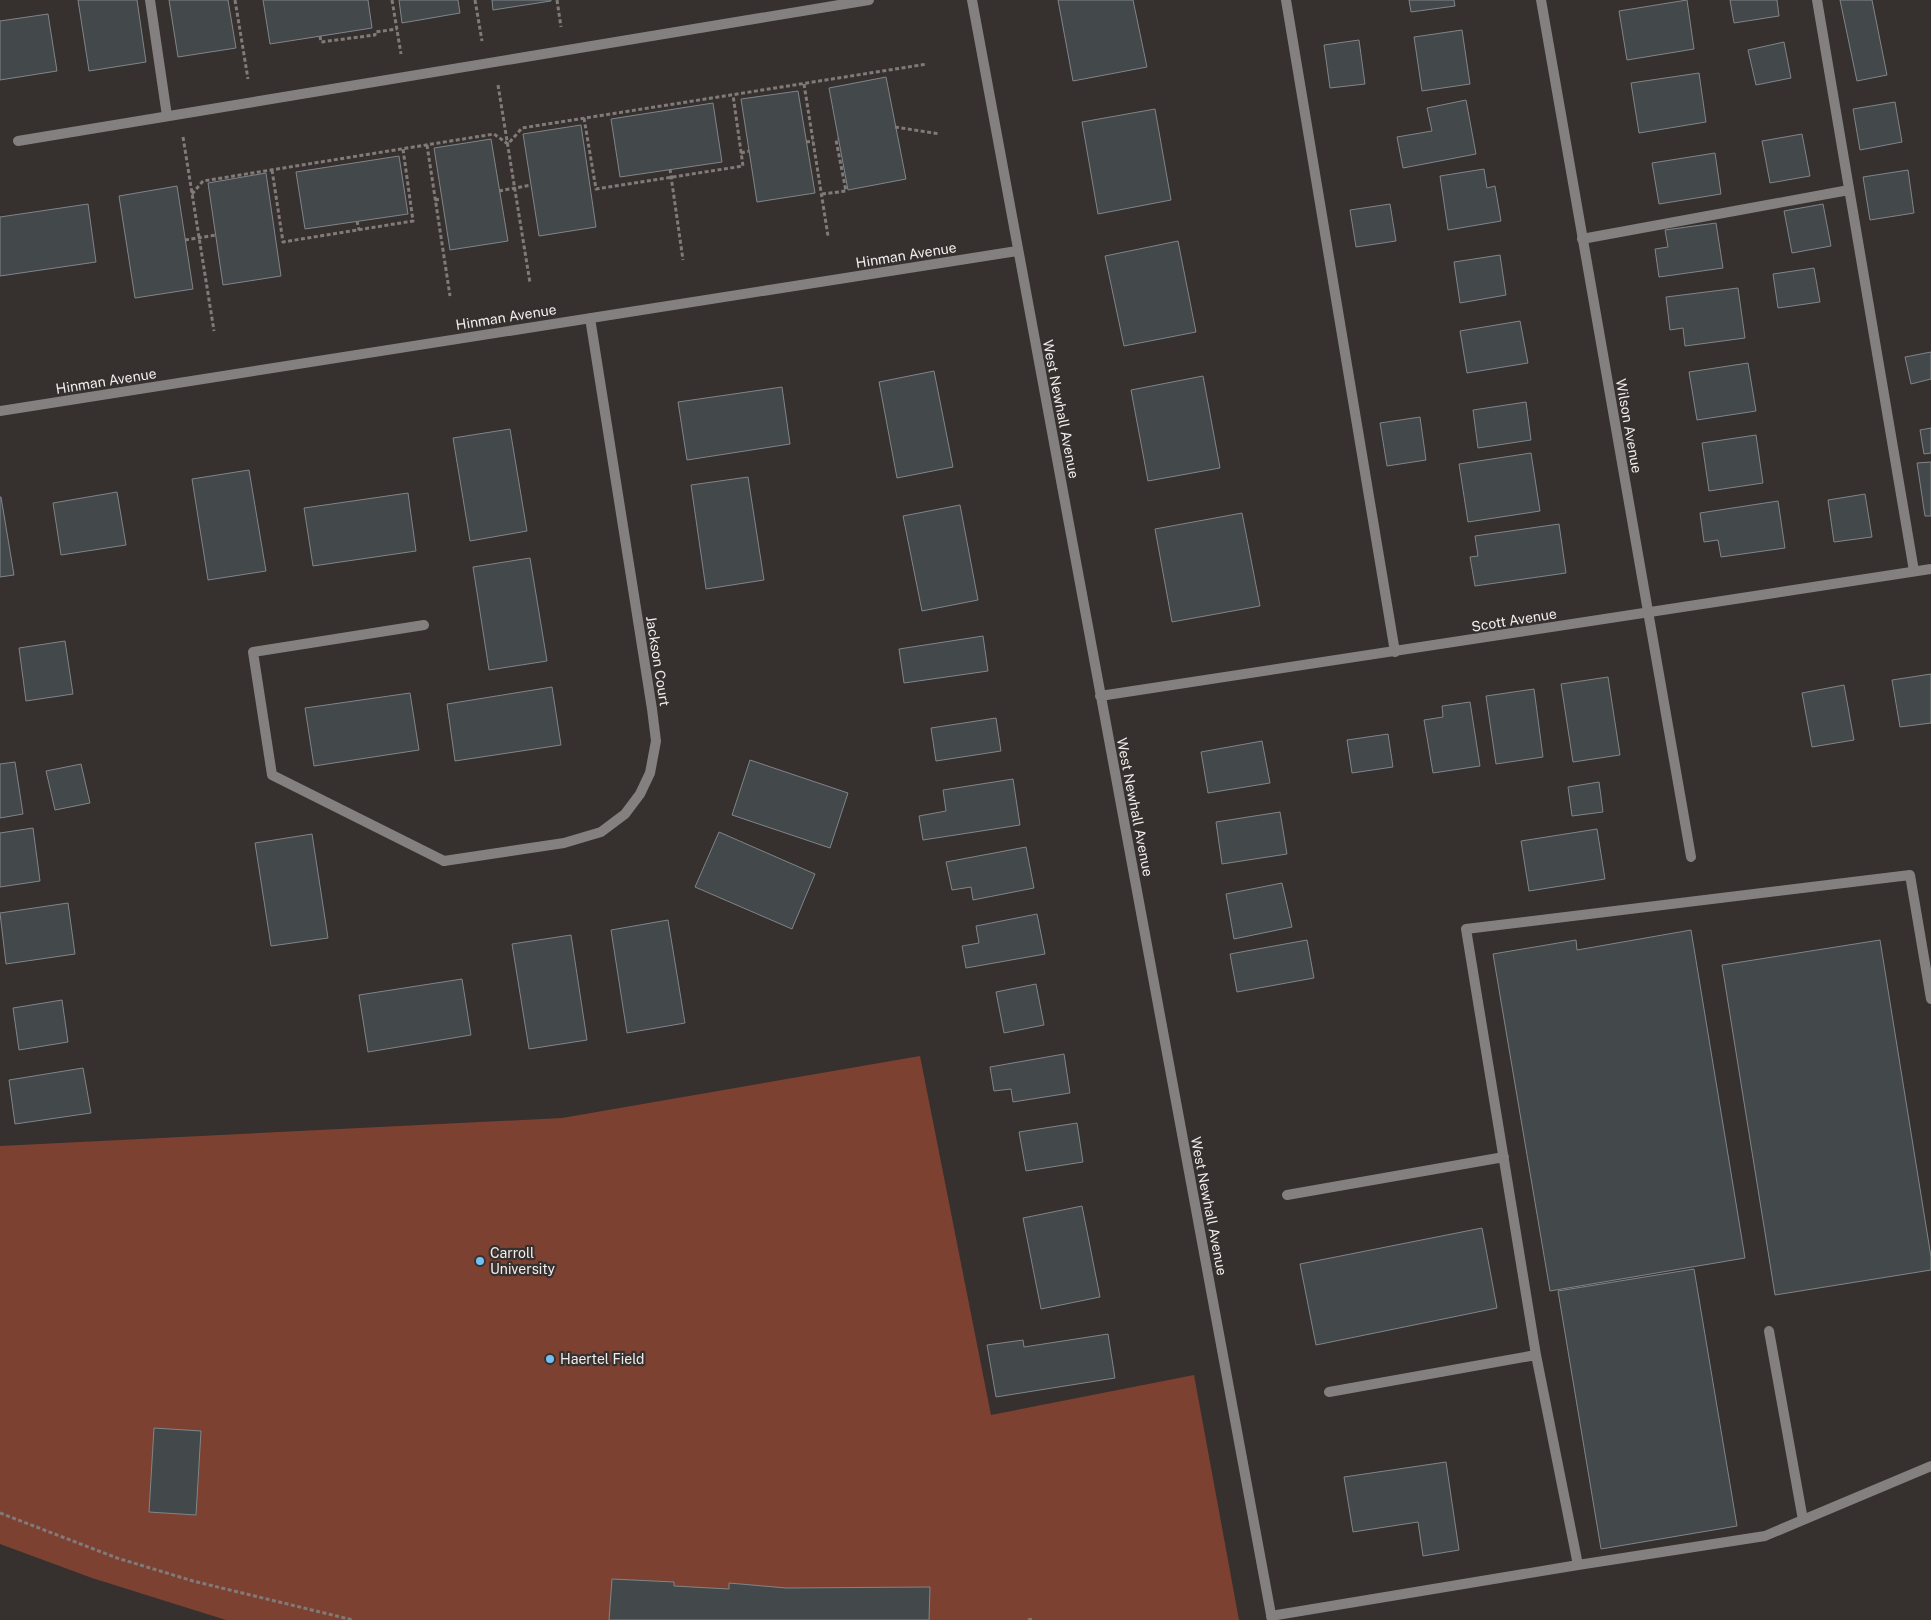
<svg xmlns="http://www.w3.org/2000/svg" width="1931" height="1620" font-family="'Public Sans',sans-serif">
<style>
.green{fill:#7d4132}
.building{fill:#43484b;stroke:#808589}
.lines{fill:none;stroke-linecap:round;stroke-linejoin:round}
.path{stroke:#807b79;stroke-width:3;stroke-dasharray:4 2.5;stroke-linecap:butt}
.service{stroke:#83807f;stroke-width:10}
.minor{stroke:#83807f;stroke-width:10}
.poi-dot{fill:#72c1f5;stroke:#36302e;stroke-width:2}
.labels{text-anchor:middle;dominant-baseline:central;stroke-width:4.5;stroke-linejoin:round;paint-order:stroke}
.street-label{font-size:14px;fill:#f0edec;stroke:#36302e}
.poi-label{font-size:14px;fill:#f0edec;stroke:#36302e;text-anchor:start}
</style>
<rect width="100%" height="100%" fill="#36302e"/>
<path class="green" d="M920,1056L991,1415L1194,1375L1239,1620H226L92,1578L0,1544V1146L562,1118Z"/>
<path class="building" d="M78,0H137L146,62L89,71Z
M169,0H228L236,48L178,57Z
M263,0H368L372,28L270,44Z
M399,0H458L460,13L402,23Z
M492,0H551V1L493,10Z
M1058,0H1133L1147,67L1073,81Z
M1409,0H1454L1455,6L1411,12Z
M1687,0L1694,49L1627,60L1619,11Z
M1730,0H1777L1779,16L1734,23Z
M1840,0H1872L1887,75L1857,81Z
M48,14L57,71L0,80V21Z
M1462,30L1470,84L1422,91L1414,37Z
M1359,40L1365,84L1330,88L1324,45Z
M1784,42L1791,78L1756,85L1748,50Z
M1699,73L1706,122L1639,133L1631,83Z
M886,77L906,179L848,190L829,88Z
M798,91L815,193L757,202L741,99Z
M1466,100L1476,154L1403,168L1397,137L1432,131L1427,108Z
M1895,102L1902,142L1860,150L1853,109Z
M713,103L722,162L620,177L611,119Z
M1155,109L1171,200L1098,214L1082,122Z
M581,125L596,227L539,236L523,134Z
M1802,134L1810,176L1770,183L1762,141Z
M491,139L508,241L450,250L434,148Z
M1715,153L1721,194L1659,204L1652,163Z
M399,156L408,214L305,229L296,172Z
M1484,169L1487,188L1495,186L1501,221L1448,230L1440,176Z
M1908,170L1914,213L1870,220L1863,177Z
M266,173L281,276L223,285L208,183Z
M177,186L193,289L135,298L119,196Z
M88,204L96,262L0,276V217Z
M1390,204L1396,241L1356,247L1350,210Z
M1823,204L1831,246L1792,253L1784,211Z
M1716,223L1723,268L1659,277L1655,249L1668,247L1665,230Z
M1178,241L1196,332L1124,346L1105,256Z
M1500,255L1506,295L1460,303L1454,262Z
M1814,268L1820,302L1778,308L1773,274Z
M1738,288L1745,338L1685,346L1683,328L1670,330L1666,297Z
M1520,321L1528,363L1467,373L1460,331Z
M1931,352V379L1911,384L1905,357Z
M1748,363L1756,411L1697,420L1689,372Z
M934,371L953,467L897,478L879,382Z
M1203,376L1220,468L1148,481L1131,390Z
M782,387L790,444L687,460L678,402Z
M1526,402L1531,440L1478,448L1473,410Z
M1420,417L1426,460L1387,466L1380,423Z
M1931,428V453L1924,454L1920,430Z
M510,429L527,531L470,541L453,438Z
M1756,435L1763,483L1709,491L1702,443Z
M1531,453L1540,511L1468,522L1459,464Z
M1931,462V516H1925L1917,463Z
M249,470L266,571L208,580L192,479Z
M748,477L764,580L706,589L691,485Z
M117,492L126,545L61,555L53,503Z
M408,493L416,551L313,566L304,508Z
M1865,494L1872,537L1834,542L1828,500Z
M0,497H1L14,575L0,577Z
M1778,501L1785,548L1721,557L1718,540L1704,542L1700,513Z
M960,505L978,600L922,611L903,516Z
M1242,513L1260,606L1172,622L1155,529Z
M1559,524L1566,573L1475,586L1470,557L1478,556L1475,536Z
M530,558L547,661L489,670L473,567Z
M983,636L988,671L904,683L899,649Z
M65,641L73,694L26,701L19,648Z
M1931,674V723L1900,727L1892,680Z
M1608,677L1620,755L1573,762L1561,684Z
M1844,685L1854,740L1812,747L1802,693Z
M552,687L561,745L455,761L447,704Z
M1534,689L1543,757L1496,764L1486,696Z
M410,693L419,750L314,766L305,708Z
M1470,702L1480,766L1433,773L1424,720L1443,717L1442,706Z
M996,718L1001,751L936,761L931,728Z
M1388,734L1393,767L1352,773L1347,740Z
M1262,741L1270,783L1208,793L1201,752Z
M750,760L848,793L830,848L732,815Z
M15,762L23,814L0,818V764Z
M81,764L90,803L55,810L46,771Z
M1013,779L1020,825L923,840L919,816L946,811L943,790Z
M1599,782L1603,812L1572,816L1568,787Z
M1280,812L1287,854L1222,864L1216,822Z
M33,828L40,881L0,887V833Z
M1597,829L1605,879L1529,891L1521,841Z
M719,832L815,874L792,929L695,887Z
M312,834L328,938L271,946L255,843Z
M1026,847L1034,888L973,900L971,887L952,890L946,862Z
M1282,883L1292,927L1234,939L1226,894Z
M68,903L75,954L6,964L0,913Z
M1037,914L1045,954L966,968L962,946L979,943L976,926Z
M668,920L685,1023L627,1033L611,930Z
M1691,930L1745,1258L1550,1291L1493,954L1576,940L1577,950Z
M571,935L587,1040L529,1049L512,944Z
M1307,940L1314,978L1237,992L1230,954Z
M1880,940L1931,1257V1270L1775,1295L1722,965Z
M462,979L471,1035L368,1052L359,995Z
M1036,984L1044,1025L1004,1033L996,992Z
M62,1000L68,1042L19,1050L13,1008Z
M1064,1054L1070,1093L1013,1102L1011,1089L994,1091L990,1067Z
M83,1068L91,1113L15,1124L9,1080Z
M1077,1123L1083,1162L1026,1171L1019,1132Z
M1082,1206L1100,1297L1041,1309L1023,1218Z
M1482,1228L1497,1308L1316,1345L1300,1264Z
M1694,1269L1737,1526L1601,1549L1558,1291Z
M1108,1334L1115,1378L996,1397L987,1345L1023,1340L1024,1347Z
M154,1428L201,1431L196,1515L149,1512Z
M1446,1462L1459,1550L1423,1556L1418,1522L1353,1532L1344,1477Z
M612,1579L674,1582V1586L729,1589V1583L786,1588L930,1587L929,1620H609Z"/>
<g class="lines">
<path class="path" d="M235,0L248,79
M392,0L401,54
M475,0L482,41
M557,0L561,27
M320,36L321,42L375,35V32L397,29
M804,84L828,236
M498,85L530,283
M584,118L596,189L743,166L733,95
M895,127L940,134
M183,137L214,331
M806,142L813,141
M427,145L450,296
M741,153L749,151
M670,169L683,260
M272,170L283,242L413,221L403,149
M499,191L531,185
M192,194L203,181L494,134L508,144L522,128L927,64
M822,194L846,191L836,140L839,139
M435,200L441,199
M357,221L359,230
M185,240L216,235
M0,1513L117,1558L193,1581L353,1620
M1028,1620L1034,1619"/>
<path class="service" d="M150,0L167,116
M1286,0L1395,652
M1817,0L1914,571
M18,141L869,0
M1582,239L1849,190
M424,625L253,652L272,775L444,861
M1287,1195L1504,1157
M1769,1331L1803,1520
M1536,1355L1466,929L1910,875L1931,999
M1578,1565L1765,1536L1931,1466
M1271,1616L1578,1565L1536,1355L1329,1392"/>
<path class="minor" d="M972,0L1272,1620
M1541,0L1691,857
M0,411L1017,251
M1100,696L1931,569
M444,861L564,843L601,832L625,814L640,794L650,773L656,741L652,709L590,318"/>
</g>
<g class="poi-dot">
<circle cx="480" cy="1261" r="5"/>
<circle cx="550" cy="1359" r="5"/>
</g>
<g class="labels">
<g class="street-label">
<text transform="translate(906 255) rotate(-9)">Hinman Avenue</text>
<text transform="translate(506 317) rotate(-9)">Hinman Avenue</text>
<text transform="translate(106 381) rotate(-9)">Hinman Avenue</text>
<text transform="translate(1061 409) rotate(79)">West Newhall Avenue</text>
<text transform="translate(1629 426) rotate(80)">Wilson Avenue</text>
<text transform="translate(1514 620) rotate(-9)">Scott Avenue</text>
<text transform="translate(658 661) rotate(81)">Jackson Court</text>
<text transform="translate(1135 807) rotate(79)">West Newhall Avenue</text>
<text transform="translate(1209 1206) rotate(79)">West Newhall Avenue</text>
</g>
<g class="poi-label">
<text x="490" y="1253">Carroll<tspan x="490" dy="16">University</tspan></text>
<text x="560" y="1359">Haertel Field</text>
</g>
</g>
</svg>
